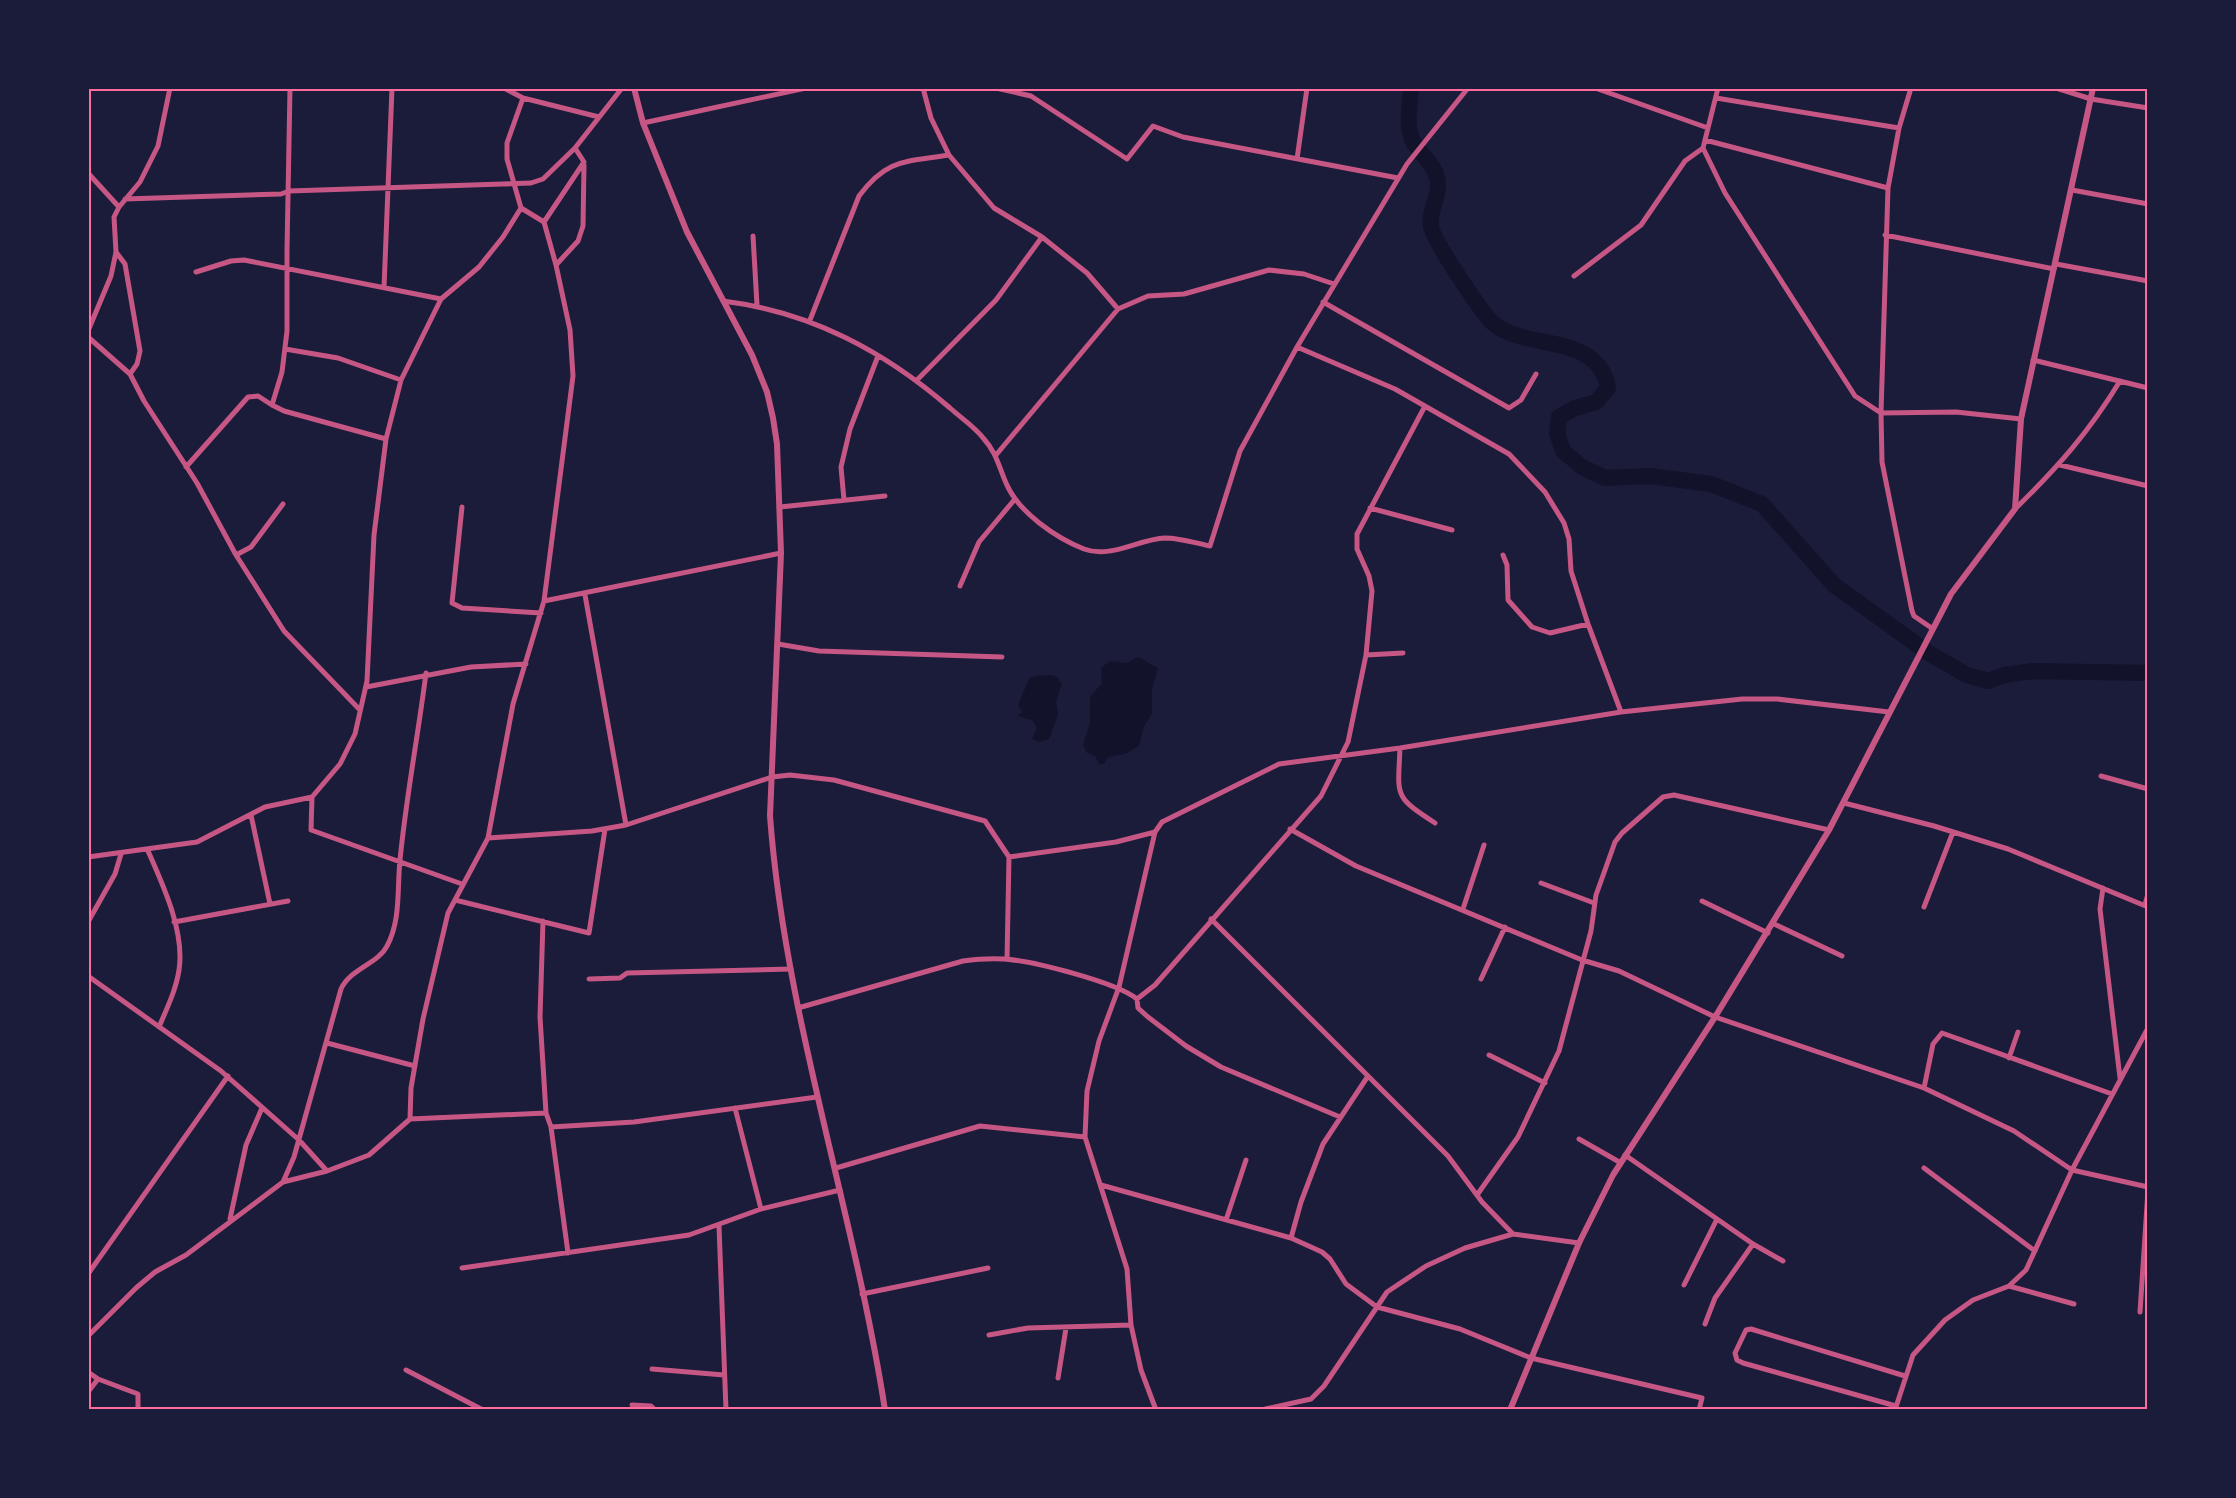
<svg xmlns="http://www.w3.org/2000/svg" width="2236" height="1498" font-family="'Roboto Serif',serif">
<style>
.water{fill:#12122b}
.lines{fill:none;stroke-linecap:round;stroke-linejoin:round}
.river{stroke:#12122b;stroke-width:16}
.minor{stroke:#c65784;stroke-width:5}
.tertiary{stroke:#c65784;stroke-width:6}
.neatline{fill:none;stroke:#ff6b9d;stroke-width:2}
</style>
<rect width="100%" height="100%" fill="#1b1b3a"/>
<path class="water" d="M1138,657L1158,668L1152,689V714L1144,726L1139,746L1125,754L1108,757L1104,764H1099L1095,756L1087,753L1083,745L1090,723V697L1102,683L1101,668L1110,661L1127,663Z
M1050,675L1057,677L1062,684L1056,701L1058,715L1049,739L1039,742L1032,739L1037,728L1032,720L1017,716L1022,712L1018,705L1029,679L1034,676Z"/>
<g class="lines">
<path class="river" d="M1411,88C1410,105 1405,128 1414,143C1421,155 1433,163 1437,177C1442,194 1428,210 1431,226C1432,239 1478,306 1489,319C1517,353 1598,329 1608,388L1596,402L1575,408L1559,417L1557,433L1563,451L1582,467L1605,478L1650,476L1711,484L1762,504L1834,585L1930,654L1967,675L1988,681L2004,675L2034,671L2148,673"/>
<path class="minor" d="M504,88L523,98L599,117
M923,88L931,118L949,155L994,208L1042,237L1087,273L1118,309
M996,88L1031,96L1127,159L1153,126L1183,137L1398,178
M1595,88L1708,128
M1911,88L1899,128L1888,188L1881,413L1882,462L1912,611L1914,616L1933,629
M2056,88L2091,99L2148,108
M1716,98L1899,128
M643,123L806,88
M1705,140L1888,188
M1703,148L1725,193L1855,396L1881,413L1956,412L2021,419
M1297,159L1307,88
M88,173L119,207
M2072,190L2148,204
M125,199L281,194L289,191L531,183L543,179L575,148
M544,222L584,162L575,148L622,88
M1885,235L2054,269
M753,236L757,305
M116,252L125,264L140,351L137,364L130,374
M2056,264L2148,281
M556,265L578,241L583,226L584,165
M196,272L231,261L244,260L441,299
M1574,276L1641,225L1685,161L1703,148L1718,88
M384,288L392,88
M723,301C811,312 884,351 950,408C961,418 975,427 984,439C996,452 999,467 1006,483C1018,512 1056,538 1084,549C1110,559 1139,539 1165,538C1179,538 1196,543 1210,546L1240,451L1297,347L1407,164L1468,88
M1323,302L1509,408L1521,400L1536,374
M810,320L859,196C887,158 906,162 949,155
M88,331L111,276L116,252L114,217L119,207L140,182L158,146L170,88
M88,337L130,374L144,401L197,483L236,555L284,631L360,710
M1297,347L1395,389L1509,454L1545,492L1564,523L1569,539L1571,571L1588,624
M285,349L338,358L401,380
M2033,360L2148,388
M917,380L996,300L1042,237
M272,405L284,411L386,439
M996,455L1118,309L1148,296L1184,294L1269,270L1304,274L1334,284
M2060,465L2148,486
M186,467L248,397L258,396L272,405L282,372L287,331V250L290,88
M844,500L841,467L850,429L878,356
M462,507L452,603L462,608L541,613
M780,507L885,496
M1370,508L1452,530
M2015,509C2058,467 2089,432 2120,381
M236,555L251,547L283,504
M1503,555L1507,565L1508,600L1532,627L1550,633L1588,624L1621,712
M960,586L979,542L1015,499
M585,595L626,825
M544,601L781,553
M778,644L819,651L1002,657
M1366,655L1403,653
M366,687L471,667L526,664
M1400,748C1398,796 1393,796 1435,823
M2101,776L2148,789
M312,797L311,830L462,884
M1844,803L1934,826L2008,849L2148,907
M251,815L270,904
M1290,829L1356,866L1582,960L1619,971L1715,1017L1924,1088L2014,1131L2072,1170L2148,1187
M488,838L513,704L544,601L573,376L570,330L556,265L544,222L521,208L507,159V143L523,98
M148,851C163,885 185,932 179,970C176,990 167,1008 159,1027
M88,857L197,842L265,807L312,797L340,764L355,734L367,681L374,535L386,439L401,380L441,299L479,267L503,237L521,208
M1009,857L1116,842L1155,832
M1541,883L1594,903
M2103,888L2100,909L2120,1078
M455,900L589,933L605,829
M1702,901L1768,933
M2145,905L2148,894
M1924,907L1953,832
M1463,909L1484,845
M1211,919L1448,1156L1482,1202L1513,1234
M543,921L540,1017L546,1113L551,1127L568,1253
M88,922L115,874L121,854
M174,922L288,901
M1774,924L1842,956
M88,976L221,1071L299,1140L327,1171
M589,979L620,978L627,973L791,969
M1481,979L1505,927
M1137,999L1138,1008L1148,1017L1186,1046L1221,1067L1340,1117
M798,1008L963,961C977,959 990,958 1004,959C1033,961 1116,982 1137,999L1155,985L1321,796L1348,742L1366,655L1372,591L1369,576L1357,549V534L1425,406
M327,1043L415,1066
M1489,1055L1545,1083
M2009,1058L2018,1032
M1924,1088L1933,1044L1942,1033L2112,1094
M735,1108L761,1209
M410,1119L411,1088L423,1019L448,913L488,838L592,831L626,825L772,777L790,775L834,780L985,821L1009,857L1007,959
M551,1127L634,1122L817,1097
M1579,1139L1621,1163
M1625,1155L1753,1244L1783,1261
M836,1168L980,1126L1085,1137
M1924,1168L2035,1251
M283,1182L294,1157L341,989C351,968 378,964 387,946C401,920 397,889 400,860C406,798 418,736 426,673
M1101,1185L1291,1238L1322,1252L1330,1259L1346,1284L1377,1307L1460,1329L1531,1358L1702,1398L1699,1410
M1477,1195L1518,1137L1559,1051L1591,931L1596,895L1615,842L1622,833L1663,797L1674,795L1829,830
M230,1219L246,1145L262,1108
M1226,1220L1246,1160
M719,1226L726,1410
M1291,1238L1301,1202L1323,1144L1368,1076
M462,1268L689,1235L761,1209L840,1190
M88,1274L228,1076
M1684,1285L1717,1219
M2009,1286L2074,1304
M862,1294L988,1268
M2140,1312L2148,1190
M1705,1324L1715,1298L1753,1244
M989,1335L1028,1328L1131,1325
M88,1336L136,1288L155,1272L186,1255L283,1182L327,1171L369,1155L410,1119L546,1113
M652,1369L724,1375
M406,1370L483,1410
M88,1372L98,1379L138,1394V1410
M1058,1378L1066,1328
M88,1392L98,1379
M632,1405L651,1406L655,1410
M1896,1406L1743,1363L1737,1360L1735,1353L1746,1330L1751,1329L1905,1376
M1156,1410L1141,1370L1131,1325L1127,1269L1085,1137L1087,1091L1099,1041L1119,987L1155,832L1162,822L1279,764L1400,748L1621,712L1742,699H1777L1889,712
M1261,1410L1311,1399L1324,1386L1387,1292L1426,1266L1465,1248L1513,1234L1579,1243
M1895,1410L1913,1355L1945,1320L1973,1300L2009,1286L2026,1270L2072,1170L2148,1028"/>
<path class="tertiary" d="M634,88L643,123L687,232L752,355L767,392L773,418L777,444L781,553L770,816C785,1017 854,1210 885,1410
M1510,1410L1579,1243L1613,1175L1715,1017L1829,830L1951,594L2015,509L2021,419L2093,88"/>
</g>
<rect width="2236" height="1498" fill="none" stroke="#1b1b3a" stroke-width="180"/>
<rect x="90" y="90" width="2056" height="1318" class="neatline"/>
</svg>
